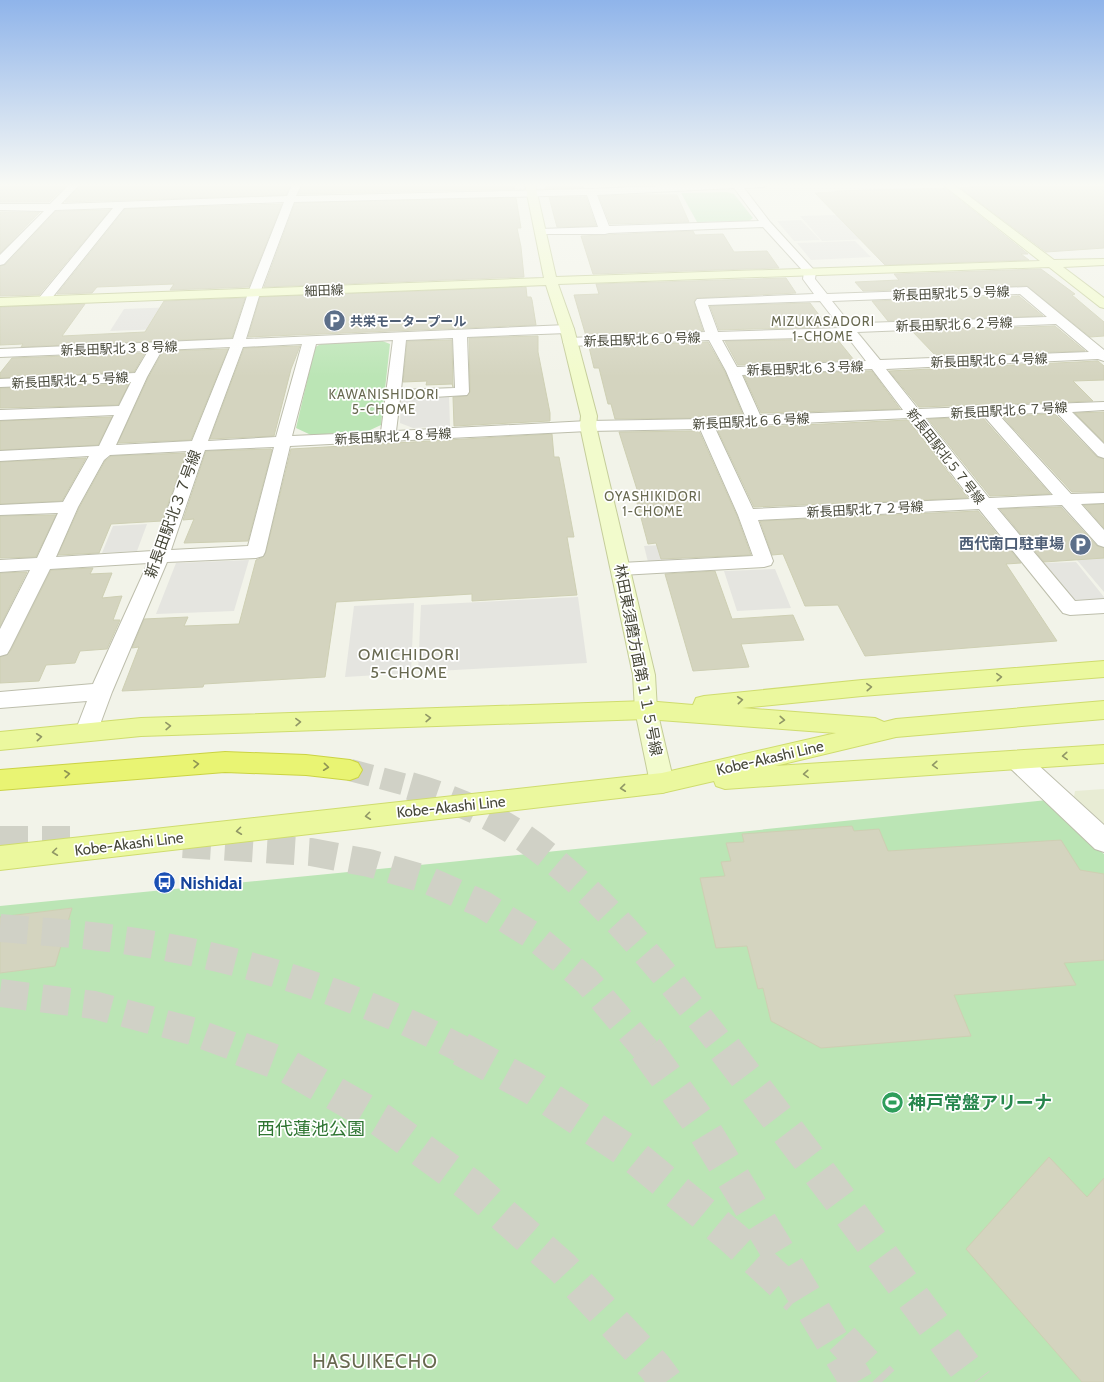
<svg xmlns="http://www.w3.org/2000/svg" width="1104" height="1382" font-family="Cabin,'Noto Sans JP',sans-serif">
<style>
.education{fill:#e8ecd4}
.green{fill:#bbe5b5}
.parking{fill:#e5e5e0}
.building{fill:#d4d4bf;stroke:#cecfb3}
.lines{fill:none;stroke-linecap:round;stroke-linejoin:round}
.highway-tunnel-far2{stroke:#d0d1c6;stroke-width:22;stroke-dasharray:22 11;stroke-linecap:butt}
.highway-tunnel-far1{stroke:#d0d1c6;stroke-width:28;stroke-dasharray:28 14;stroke-linecap:butt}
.highway-tunnel{stroke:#d0d1c6;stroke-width:34;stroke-dasharray:34 18;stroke-linecap:butt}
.street-casing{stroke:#bdbeac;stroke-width:2}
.secondary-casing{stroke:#c5cd9a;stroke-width:2}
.primary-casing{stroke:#cfdc6e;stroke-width:2}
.highway-casing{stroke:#cbd343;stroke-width:2}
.street{fill:#fff;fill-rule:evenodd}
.secondary{fill:#f2fbcc;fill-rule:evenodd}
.primary{fill:#ebf89e;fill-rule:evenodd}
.highway{fill:#e9f473;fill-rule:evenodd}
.oneway{stroke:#909766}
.oneway2{stroke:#8f9553}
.labels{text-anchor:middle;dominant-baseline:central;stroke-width:3.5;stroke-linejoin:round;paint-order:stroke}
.far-street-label{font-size:13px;fill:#464738;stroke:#fff}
.far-service-label{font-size:13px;font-weight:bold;fill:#4e5e75;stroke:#fff;text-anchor:start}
.far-neighbourhood-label{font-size:13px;letter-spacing:1px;fill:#686950;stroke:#fff}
.street-label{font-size:15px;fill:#464738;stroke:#fff}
.service-label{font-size:15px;font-weight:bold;fill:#4e5e75;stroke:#fff;text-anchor:end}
.neighbourhood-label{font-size:16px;letter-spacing:1px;fill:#686950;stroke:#fff}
.near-transit-label{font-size:18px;font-weight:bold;fill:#164399;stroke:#fff;text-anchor:start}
.near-leisure-label{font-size:18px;font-weight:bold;fill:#27864d;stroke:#fff;text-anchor:start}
.near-park-label{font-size:18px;fill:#2f7532;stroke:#fff}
.near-neighbourhood-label{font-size:19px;letter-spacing:1px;fill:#686950;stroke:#fff}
</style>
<rect width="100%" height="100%" fill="#f2f3e9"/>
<path class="education" d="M1104,789V832L1073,803L1075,791Z"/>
<path class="green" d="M727,192L734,194L753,218L749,221L697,222L681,193Z
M380,340L390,344L381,425L368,431L311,435L296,428L315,347L325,342Z
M1047,800L1104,854V1382H0V906L450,862Z"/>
<path class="parking" d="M868,214L894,238L822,241L800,216Z
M801,220L820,240L794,241L777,221Z
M855,241L871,257L811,260L797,243Z
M176,307L165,329L110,331L124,309Z
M449,396L450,426L413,428L400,423L401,399Z
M1062,506L1104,554V592L1054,533L1018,535L998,509Z
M147,524L137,551L102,553L113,526Z
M678,544L682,560L648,562L644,546Z
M249,560L234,611L156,614L176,563Z
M1076,562L1104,597V599L1070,600L1043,563Z
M775,569L791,608L737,611L724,571Z
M578,597L587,663L418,672L421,605Z
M414,603L411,673L345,677L354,606Z"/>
<path class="building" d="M0,184H68L49,202H0Z
M81,184H291L286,195L65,202Z
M298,184H514L515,189L298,194L301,187Z
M545,184H579L584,188L546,189Z
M970,184H1104V248L1046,252L960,188L974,187Z
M945,188L1028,254H1021L1029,260L885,265L815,193L836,192L835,191Z
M633,195H677L689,222L610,224L599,196Z
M549,197H586L596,226L557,227Z
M516,198L521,228H517L521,247L524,277L264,287L295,203Z
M282,204L249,287L170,290L174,284L97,287L92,293L57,294L125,209Z
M110,210L39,295L0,296V266L5,265L56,211Z
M0,212H40L0,253Z
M693,231L695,235L723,234L734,252L767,251L779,268L593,274L581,236Z
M1041,269L1075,294L1072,295L1104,322V336L1090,337L1027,286L863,291L855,282L899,280L894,274Z
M786,278L796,293L696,298L694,302L703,331L586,336L574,295L599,294L596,284Z
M526,287L527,297H531L532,300L536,325L248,337L260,297Z
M1019,296L1043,316L888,321L872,301Z
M245,298L232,338L21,347L23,344L0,345V307L85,304L62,336L145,332L164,301Z
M810,303L828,327L719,330L710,306Z
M1055,326L1085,351L936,356L912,331Z
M538,336V352L550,413V421L454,426L453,397L467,396L470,392L469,338Z
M837,339L854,360L738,365L725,341Z
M452,340L453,387L452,384L426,385L427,381L403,382L407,341Z
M708,342L725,372L743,415L706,418L615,419L611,404H608L599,368H594L589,347Z
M300,346L291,369L274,436L210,439L244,348Z
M228,349L191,440L118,443L148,378L163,351Z
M145,353L134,372L0,378V373L12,358Z
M1098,361L1104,366V380L1073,381L1093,401L919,407L889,371Z
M862,371H872L900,409L761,413L744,376Z
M129,384L118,405L0,408V388Z
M1104,412V442L1075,413Z
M1055,414L1097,457L1104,459V492H1072L1002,416Z
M112,417L98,445L0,450V421Z
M982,417L1050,494L990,496L928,419Z
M908,420L968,498L754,507L717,429Z
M699,431L737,516L751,555L661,559L656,543L648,544L636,499H640L619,432Z
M552,434L554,457H559L574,537H567L577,595L472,601V594L336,602L325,677L204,684L203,687L122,691L139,647L132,648L144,619L188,617L184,626L239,624L256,560L263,557L266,552L291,449Z
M271,449L272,450L248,541L184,543L194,519L183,520L206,451Z
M186,453L162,521L111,524L99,553L58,555L79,508L105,461L111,456Z
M86,458L62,501L0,504V462Z
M1104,504V528L1084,505Z
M1061,507L1097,546L1104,548V558L1044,562L1000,509Z
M978,511L1021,563L1006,564L1057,641L865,656L838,605L805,606L783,554L772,555L760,521Z
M56,515L36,557L0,558V516Z
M93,568L90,574L112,573L102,598L122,596L113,620H120L107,649L80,651L75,663L46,665L39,681L0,683V657L7,655L11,650L51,570Z
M715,571L732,619L793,615L804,640L741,644L749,667L693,671L665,574Z
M27,572L0,626V573Z
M852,826L854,831L879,829L888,851L1061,840L1080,870L1104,874V960L1064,963L1076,985L954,995L971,1036L821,1048L771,1021L763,988L758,989L747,946L716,948L700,878L725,876L721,862L731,861L726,843L744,842L742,834Z
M72,908L55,966L0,973V917Z
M1049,1157L1087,1197L1104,1178V1382H1082L966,1249Z"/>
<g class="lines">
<path class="highway-tunnel-far2" d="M350,770L414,787"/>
<path class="highway-tunnel-far1" d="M410,786C448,797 486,812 518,834C596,886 667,976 725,1050
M0,840H83
M183,844L311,852L369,863L425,879L482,904L535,937L587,981L646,1050
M0,928C33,931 67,933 100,937C225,952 351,990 463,1050
M0,993L94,1005L192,1031L243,1050"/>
<path class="highway-tunnel" d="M241,1049L287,1066L381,1120L472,1187L563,1268L655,1367L666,1382
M461,1049L533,1088L630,1153L733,1238L798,1298
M646,1049L701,1125L857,1382
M725,1049L838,1197L976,1382
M842,1339L882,1382"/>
<defs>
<path id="street" d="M70,184H80L61,204L287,196L292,185L295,184L300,187L296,196L591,189L706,184H769L764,187L744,188L770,222L814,270L816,272L815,279L827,294L1027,287L1104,350V361L1098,359L886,369L918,409L1104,402V410L1072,412L1104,444V458L1098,456L1056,412L999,415L1071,494L1104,493V503L1081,504L1104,530V547L1098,545L1062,505L997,508L1075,601L1104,599V613L1070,615L1063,613L979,509L758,520L773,561L771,565L764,567L621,575L614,573L612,569L614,565L621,563L753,556L738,515L700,429L588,431L290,446L265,552L263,556L256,558L167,562L112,692L95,738L87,741L79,738L75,732L87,701L0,708V692L93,684L148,563L50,569L10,649L7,654L0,656V629L30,570L0,572V560L37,558L58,513L0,515V505L63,502L89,456L0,461V451L99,446L114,415L0,420V410L119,406L131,382L0,387V379L135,373L148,351L0,357V349L233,339L248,293L284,202L124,208L47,304H39L37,301L39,298L113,208L55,210L4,264L0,265V255L44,211L0,210V204H50ZM734,188L759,221L609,226L597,195ZM587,195L598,227L540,229L536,230L535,232L536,234H605L609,233L763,227L804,272L803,279L814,294L697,299L695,302L705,332L570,338L565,339L563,342L565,345L570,346L709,340L726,371L745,416L706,419L588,421L396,431L400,399L467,395L469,392L467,337L567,333L572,332L574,329L572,326L567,325L246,339L260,293L294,202ZM1020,294L1047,317L863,323L852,326L832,301ZM820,301L841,328L718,332L708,305ZM1056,324L1089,352L880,360L857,332ZM846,335L866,361L737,367L722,340L837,337ZM453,338L455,388L401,390L406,340ZM393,340L381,432L292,436L316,344ZM302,344L276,437L208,441L243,347ZM230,347L192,441L116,445L147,377L162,350ZM872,369L903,410L760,415L742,375ZM983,415L1053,495L989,498L925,418ZM909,418L971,499L753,509L715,428L754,425ZM274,447L248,546L171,550L205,450ZM188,451L153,551L56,557L78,507L104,460L110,455Z
M1017,751L1025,753L1104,825V852L1095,849L1009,767L1005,760L1009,753Z"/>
<path id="secondary" d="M525,184H535L556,277L1040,261L942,184H953L1054,260L1104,259V265L1063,267L1104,298V308L1100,307L1049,267L558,284L574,329L597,416L596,426L655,675L657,710L674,783L671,790L662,793L653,790L650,783L635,710L633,675L580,426L581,416L560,329L546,285L0,306V298L544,278Z"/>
<path id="primary" d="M1104,661V677L862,696L742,708L875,718L884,722L896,719L1104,701V719L896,737L775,766L1104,745V763L725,789L716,786L714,781L662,793L0,870V846L662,773L836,733L646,719L141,736L0,750V732L141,718L646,701L693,705L696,698L704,696L862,680Z"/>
<path id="highway" d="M225,752L306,755L350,760L358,763L362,770L358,777L350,780L306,775L225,772L0,790V770Z"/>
</defs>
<use href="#street" class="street-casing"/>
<use href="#secondary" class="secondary-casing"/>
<use href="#primary" class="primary-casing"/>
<use href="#highway" class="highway-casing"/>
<use href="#street" class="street"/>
<use href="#secondary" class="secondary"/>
<use href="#primary" class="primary"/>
<use href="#highway" class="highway"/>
</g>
<defs><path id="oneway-chevron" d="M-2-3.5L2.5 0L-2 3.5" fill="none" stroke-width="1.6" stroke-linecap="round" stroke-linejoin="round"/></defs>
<g class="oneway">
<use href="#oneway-chevron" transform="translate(999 677) rotate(-4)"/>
<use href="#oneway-chevron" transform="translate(869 687) rotate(-4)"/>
<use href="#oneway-chevron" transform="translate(740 700) rotate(-6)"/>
<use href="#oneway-chevron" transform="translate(428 718) rotate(-2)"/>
<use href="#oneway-chevron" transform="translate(782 720) rotate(4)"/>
<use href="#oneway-chevron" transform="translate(298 722) rotate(-2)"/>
<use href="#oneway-chevron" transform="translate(168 726) rotate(-2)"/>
<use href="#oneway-chevron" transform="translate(39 737) rotate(-6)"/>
<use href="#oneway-chevron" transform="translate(1065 756) rotate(176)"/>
<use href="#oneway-chevron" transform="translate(935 765) rotate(176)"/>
<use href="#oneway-chevron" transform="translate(806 774) rotate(176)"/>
<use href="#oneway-chevron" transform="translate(623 788) rotate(174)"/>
<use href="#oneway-chevron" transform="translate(368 816) rotate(173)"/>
<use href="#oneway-chevron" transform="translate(239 831) rotate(173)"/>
<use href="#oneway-chevron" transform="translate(55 852) rotate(173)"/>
</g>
<g class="oneway2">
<use href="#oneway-chevron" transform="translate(196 764) rotate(-4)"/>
<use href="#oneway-chevron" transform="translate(326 767) rotate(6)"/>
<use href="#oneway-chevron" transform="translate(67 774) rotate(-6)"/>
</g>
<linearGradient id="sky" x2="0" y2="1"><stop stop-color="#8fb4ea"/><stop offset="0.49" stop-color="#f9faf5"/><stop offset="1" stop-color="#f9faf5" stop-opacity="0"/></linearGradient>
<rect width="1104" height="377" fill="url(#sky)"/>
<defs>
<symbol id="parking-disc" viewBox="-11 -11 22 22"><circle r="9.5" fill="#5c6f8a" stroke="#fff"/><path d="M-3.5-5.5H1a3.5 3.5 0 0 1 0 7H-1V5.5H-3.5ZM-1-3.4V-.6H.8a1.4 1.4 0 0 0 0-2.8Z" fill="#fff"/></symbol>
<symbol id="bus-disc" viewBox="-11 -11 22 22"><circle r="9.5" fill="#1a4fb4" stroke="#fff"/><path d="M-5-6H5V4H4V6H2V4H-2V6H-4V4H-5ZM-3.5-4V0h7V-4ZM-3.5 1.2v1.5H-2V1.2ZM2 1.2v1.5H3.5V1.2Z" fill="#fff"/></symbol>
<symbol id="stadium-disc" viewBox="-11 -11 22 22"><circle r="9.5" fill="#2e9e5b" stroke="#fff"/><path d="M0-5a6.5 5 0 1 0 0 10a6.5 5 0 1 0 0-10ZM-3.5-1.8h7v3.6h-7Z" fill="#fff"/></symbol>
</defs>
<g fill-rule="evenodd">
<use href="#parking-disc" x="322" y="308" width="25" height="25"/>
<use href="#parking-disc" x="1068" y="532" width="25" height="25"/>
<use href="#bus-disc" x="152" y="870" width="25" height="25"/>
<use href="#stadium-disc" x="880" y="1090" width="25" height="25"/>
</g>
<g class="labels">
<g class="far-street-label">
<text transform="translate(324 290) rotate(-2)">細田線</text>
<text transform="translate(951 293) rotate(-2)">新長田駅北５９号線</text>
<text transform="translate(954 324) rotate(-2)">新長田駅北６２号線</text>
<text transform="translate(642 339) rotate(-2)">新長田駅北６０号線</text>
<text transform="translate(119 348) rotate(-2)">新長田駅北３８号線</text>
<text transform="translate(989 360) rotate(-2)">新長田駅北６４号線</text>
<text transform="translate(805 368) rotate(-2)">新長田駅北６３号線</text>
<text transform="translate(70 380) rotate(-3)">新長田駅北４５号線</text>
<text transform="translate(1009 410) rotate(-3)">新長田駅北６７号線</text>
<text transform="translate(751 421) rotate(-3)">新長田駅北６６号線</text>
<text transform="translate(393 436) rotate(-3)">新長田駅北４８号線</text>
<text transform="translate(946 456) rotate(52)">新長田駅北５７号線</text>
<text transform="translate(865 509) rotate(-3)">新長田駅北７２号線</text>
</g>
<g class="far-service-label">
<text x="350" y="321">共栄モータープール</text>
</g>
<g class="far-neighbourhood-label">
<text x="823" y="321">MIZUKASADORI<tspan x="823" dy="15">1-CHOME</tspan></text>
<text x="384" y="394">KAWANISHIDORI<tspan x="384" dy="15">5-CHOME</tspan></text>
<text x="653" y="496">OYASHIKIDORI<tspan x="653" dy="15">1-CHOME</tspan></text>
</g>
<g class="street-label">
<text transform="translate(173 514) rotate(-70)">新長田駅北３７号線</text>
<text transform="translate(638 660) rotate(79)">林田東須磨方面第１１５号線</text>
<text transform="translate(770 758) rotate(-13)">Kobe-Akashi Line</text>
<text transform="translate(451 807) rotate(-6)">Kobe-Akashi Line</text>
<text transform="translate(129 844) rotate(-7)">Kobe-Akashi Line</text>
</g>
<g class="service-label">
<text x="1064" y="544">西代南口駐車場</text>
</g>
<g class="neighbourhood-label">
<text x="409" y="654">OMICHIDORI<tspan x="409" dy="18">5-CHOME</tspan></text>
</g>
<g class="near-transit-label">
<text x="180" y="883">Nishidai</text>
</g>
<g class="near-leisure-label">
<text x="908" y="1103">神戸常盤アリーナ</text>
</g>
<g class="near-park-label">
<text x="311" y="1129">西代蓮池公園</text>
</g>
<g class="near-neighbourhood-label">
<text x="375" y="1361">HASUIKECHO</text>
</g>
</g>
</svg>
